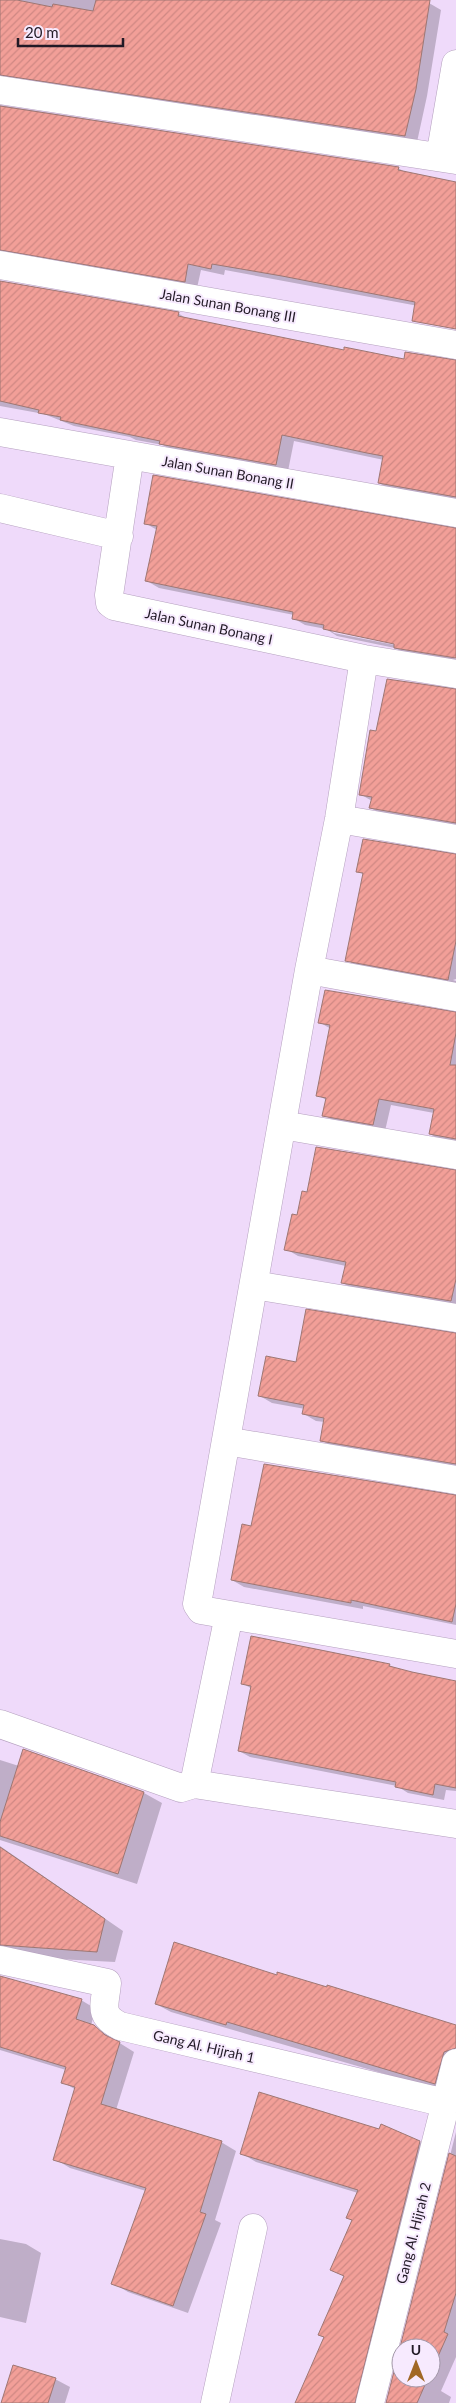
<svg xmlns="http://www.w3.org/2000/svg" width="456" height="2403" font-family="Lato,sans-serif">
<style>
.shadow{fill:#0003;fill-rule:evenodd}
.building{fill:url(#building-hatch);stroke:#9e7773}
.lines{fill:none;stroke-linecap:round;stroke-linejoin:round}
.minor-casing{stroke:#b4a0be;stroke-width:29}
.minor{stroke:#fff;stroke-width:28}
.labels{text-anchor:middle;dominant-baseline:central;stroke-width:4;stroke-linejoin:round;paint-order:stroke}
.street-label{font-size:14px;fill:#221a26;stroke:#f7eafe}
</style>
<defs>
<pattern id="building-hatch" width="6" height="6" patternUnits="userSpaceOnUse" patternTransform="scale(1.25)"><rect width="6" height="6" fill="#f29f98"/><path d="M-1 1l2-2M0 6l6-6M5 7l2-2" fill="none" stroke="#cf8883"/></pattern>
</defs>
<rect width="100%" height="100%" fill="#efdafa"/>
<path class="shadow" d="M0,0H415L429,3L441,10L427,96L417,142L10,81L0,75Z
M0,105L398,168L407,173L456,186V313L225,270L224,275L201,270L197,288L0,262Z
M0,282L178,313L187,319L345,351L405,361L456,364V501L391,490L379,483L384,460L294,441L288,471L173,451L163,445L136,440L130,437L74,426L44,414L0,406Z
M145,523L456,529V656L452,657L456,659V662L407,654L395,648L337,636L326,629L305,625L293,618L294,615L159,588L147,581L157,530ZM331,630L401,644L400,646L334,633Z
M456,690V827L383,815L371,808L372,801L360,794L377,733Z
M456,855V979L453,980L456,981V985L359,967L347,960L364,875L358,871Z
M456,1013V1144L442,1141L430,1134L434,1113L391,1105L385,1131L336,1122L324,1115L326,1100L318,1095L331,1029L319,1022Z
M456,1171V1306L355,1290L343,1283L346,1266L298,1256L286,1249L308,1193Z
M456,1334V1468L333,1447L321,1440L325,1422L316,1421L304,1414L305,1409L272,1403L260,1396L297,1363Z
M456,1496V1625L363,1606V1609L244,1587L232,1580L252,1528Z
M389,1665L397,1669L456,1682V1791L446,1790L444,1800L408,1793L397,1786L250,1757L239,1751L252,1689L242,1683Z
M24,1751L144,1793L162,1803L137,1884L0,1840V1760L19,1766Z
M0,1846L123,1931L115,1962L0,1956Z
M0,1977L81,2000L96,2009L91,2025L134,2052L116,2110L221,2142L236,2151L215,2220L221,2223L188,2313L128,2292L113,2283L146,2191L70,2168L55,2159L76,2090L63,2082L66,2070L0,2050Z
M277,1977L456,2029V2038L440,2090L171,2012L156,2004Z
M456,2132V2357L441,2391L451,2397L449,2403H387L401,2349V2378H431V2348H401Z
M420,2142L435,2151L371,2403H296L325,2337L345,2277L332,2269L353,2221L358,2193L256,2162L241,2153Z
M0,2239L26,2244L41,2253L26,2323L0,2317Z
M55,2379L70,2387L65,2403H3Z"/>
<path class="building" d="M0,0H17L52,7L53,4L93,11L96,0H430L416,89L405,136L0,75Z
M0,106L399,167L398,170L456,182V329L412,321L415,302L282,276L212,264L211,269L188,264L185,282L0,250Z
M0,281L179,312L178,316L344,350V347L404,359L405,352L456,360V497L378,483L383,456L367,453L282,435L276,465L159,444L160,441L60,420L61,417L38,413L39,410L0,401Z
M153,475L456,528V658L394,648V644L323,629L324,625L292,619L293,612L145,581L157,526L144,524Z
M387,679L456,689V823L369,808L372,797L359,795L370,730L376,731Z
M363,839L456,854V941L448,980L345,961L363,873L356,872Z
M325,990L456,1012V1033L450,1065H456V1139L429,1134L434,1109L379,1099L373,1125L322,1116L326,1098L316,1096L330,1025L318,1023Z
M316,1147L456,1170V1279L451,1301L341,1283L346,1262L284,1250L292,1214L297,1215L302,1191L307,1192Z
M306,1309L456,1333V1464L320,1441L324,1418L302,1414L304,1405L258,1396L266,1356L296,1362Z
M264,1464L456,1495V1604L452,1622L351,1600V1603L231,1580L242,1524L251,1526Z
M251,1636L390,1664L389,1666L412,1672L456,1681V1788L435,1784L433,1795L395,1787L396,1782L238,1751L251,1686L241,1684Z
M23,1749L144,1792L118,1874L0,1836V1822Z
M0,1847L105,1919L97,1952L0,1945Z
M174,1942L277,1975V1972L327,1987V1985L456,2025V2048L444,2052L435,2084L227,2022L226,2025L155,2004Z
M0,1976L82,1999L76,2019L94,2025L105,2035L120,2042L101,2104L222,2141L200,2212L206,2214L173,2306L111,2284L146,2188L53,2160L75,2087L61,2083L66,2067L0,2047Z
M259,2092L379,2129L381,2124L420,2141L355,2403H295L324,2337L318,2335L344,2276L330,2270L352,2220L346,2218L358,2190L240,2154Z
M449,2153L456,2156V2293L444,2332L448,2334L431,2372V2348H401V2378H428L417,2403H386Z
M13,2365L56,2378L48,2403H1Z"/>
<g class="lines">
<defs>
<path id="minor" d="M0,90L456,160
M440,157L456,64
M0,265L456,345
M0,432L456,513
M130,455L109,595L110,603L114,606L364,659L456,674
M0,508L119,536
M364,659L339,819L309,970L197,1604L201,1610L456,1654
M339,819L456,839
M309,970L456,997
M282,1125L456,1155
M254,1285L456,1318
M226,1441L456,1480
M0,1724L181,1788L194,1784L456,1824
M194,1784L229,1615
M0,1960L107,1983C105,2005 98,2015 120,2026L446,2103
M215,2403L253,2228
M370,2403L456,2063"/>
</defs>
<use href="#minor" class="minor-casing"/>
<use href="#minor" class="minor"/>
</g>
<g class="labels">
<g class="street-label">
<text transform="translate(228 305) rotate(10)">Jalan Sunan Bonang III</text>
<text transform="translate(228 472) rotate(10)">Jalan Sunan Bonang II</text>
<text transform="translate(209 626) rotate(12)">Jalan Sunan Bonang I</text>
<text transform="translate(204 2046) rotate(13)">Gang Al. Hijrah 1</text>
<text transform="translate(413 2233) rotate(-76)">Gang Al. Hijrah 2</text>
</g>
</g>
<g transform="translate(416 2363)"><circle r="24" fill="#f7eafe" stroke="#a297a8"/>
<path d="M0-4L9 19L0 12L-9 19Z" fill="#a16826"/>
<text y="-8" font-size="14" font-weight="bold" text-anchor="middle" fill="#221a26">U</text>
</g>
<path d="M18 38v8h105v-8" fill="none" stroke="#221a26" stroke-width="2.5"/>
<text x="25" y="38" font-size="15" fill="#221a26" stroke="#f7eafe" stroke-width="4" paint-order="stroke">20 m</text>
</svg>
